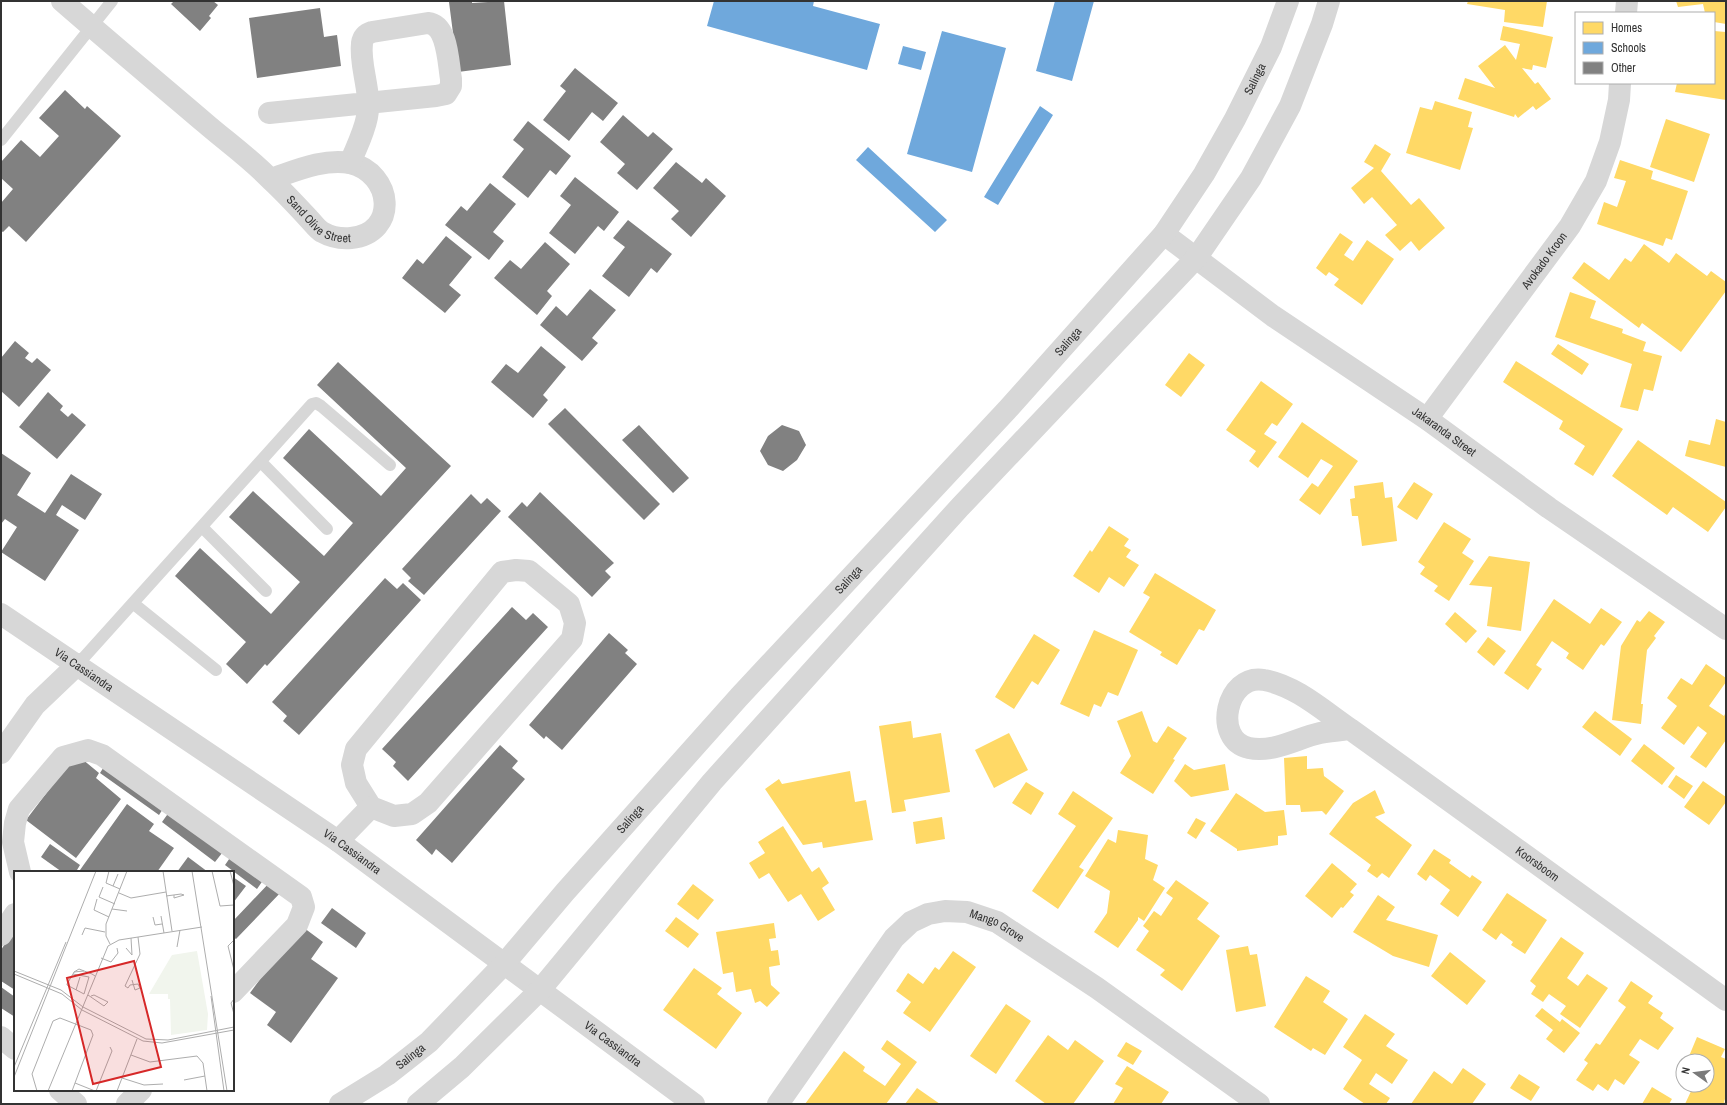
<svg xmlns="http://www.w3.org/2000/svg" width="1727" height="1105" font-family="'Archivo Narrow',sans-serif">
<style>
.homes{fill:#ffd966}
.schools{fill:#6fa8dc}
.building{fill:#818181}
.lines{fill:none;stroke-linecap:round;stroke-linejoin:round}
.service{stroke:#d7d7d7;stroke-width:12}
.minor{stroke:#d7d7d7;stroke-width:22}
.tertiary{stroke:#d7d7d7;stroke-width:22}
.labels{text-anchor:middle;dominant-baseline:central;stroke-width:4;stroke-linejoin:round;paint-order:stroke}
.street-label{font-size:12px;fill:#333;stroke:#fff}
.inset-road{fill:none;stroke:#adadad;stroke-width:1}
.view{fill:#d62828;fill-opacity:0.15;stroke:#d62828;stroke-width:2}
.inset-edge{fill:none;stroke:#333;stroke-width:2}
</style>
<rect width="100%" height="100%" fill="#fff"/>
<path class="homes" d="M1468,1H1547L1543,27L1504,22L1505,10L1467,4Z
M1676,1H1726V24L1714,22V13H1705L1703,4L1678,7Z
M1503,26L1553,37L1546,68L1533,65L1532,70L1522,68L1535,84L1538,82L1551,99L1536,110L1533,106L1518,118L1515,114L1514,117L1458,99L1465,78L1495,88L1478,66L1505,45L1516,60L1520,44L1500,40Z
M1714,31L1726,32V100L1675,92L1677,83H1714Z
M1435,101L1472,112L1468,127L1473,128L1460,170L1406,153L1420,107L1432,110Z
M1666,119L1710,134L1694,182L1650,167Z
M1375,144L1391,154L1381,171L1411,205L1419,198L1445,228L1419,251L1411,241L1400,251L1385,235L1397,225L1372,197L1364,204L1351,188L1374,168L1364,162Z
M1620,160L1653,171L1651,179L1688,191L1672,240L1666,238L1663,246L1597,224L1604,202L1617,207L1626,181L1614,178Z
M1340,233L1353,242L1344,255L1353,261L1367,240L1394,259L1362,305L1334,285L1339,279L1329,272L1326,276L1316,268Z
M1644,244L1669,263L1676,253L1707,276L1711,271L1726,282V291L1681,352L1642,323L1639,328L1572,278L1584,262L1609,280L1625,258L1631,262Z
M1570,292L1596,301L1590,318L1623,329L1622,333L1646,342L1643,351L1662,356L1653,391L1644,389L1638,411L1620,407L1632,364L1555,337Z
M1558,344L1589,364L1582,375L1551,354Z
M1189,353L1205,365L1181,397L1165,385Z
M1516,361L1623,429L1593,476L1574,464L1585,446L1559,429L1563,421L1503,382Z
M1261,381L1293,404L1277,426L1272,423L1264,434L1277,442L1258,468L1249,461L1256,451L1226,430Z
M1716,419L1726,422V467L1685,456L1689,440L1710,445Z
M1302,422L1358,461L1320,515L1299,500L1312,483L1318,487L1333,466L1321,459L1308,478L1278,457Z
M1638,440L1726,502V507L1708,532L1673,507L1667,515L1612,476Z
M1383,482L1385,498L1392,497L1397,541L1362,546L1358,516H1352L1350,499L1355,498L1354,486Z
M1414,482L1433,494L1417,520L1397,507Z
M1444,522L1471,539L1462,553L1474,561L1449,601L1434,591L1438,586L1420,574L1425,567L1418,562Z
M1109,526L1129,539L1124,546L1131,550L1126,557L1139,565L1124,587L1109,577L1099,593L1073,576L1090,550L1092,552Z
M1489,556L1530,562L1521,631L1487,626L1492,587L1469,585Z
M1155,573L1216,610L1204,631L1199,629L1177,665L1160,655L1162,652L1129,632L1150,597L1143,593Z
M1554,599L1590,624L1601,608L1622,622L1604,646L1601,644L1583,670L1566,658L1569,653L1552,641L1536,665L1542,669L1528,690L1504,673Z
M1649,611L1665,622L1654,636L1656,638L1647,650L1641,704H1643L1641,724L1612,720L1621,646L1637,620L1640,622Z
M1455,612L1477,631L1466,643L1445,624Z
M1094,630L1138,650L1118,696L1108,692L1101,707L1094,704L1089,717L1060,704Z
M1034,634L1060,650L1038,685L1032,681L1014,709L995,697Z
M1488,637L1506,651L1494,666L1477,652Z
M1706,664L1726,678V682L1709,706L1724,716L1726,712V740L1706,768L1690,757L1707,733L1698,726L1684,745L1661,728L1677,706L1667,698L1681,678L1692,685Z
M1142,711L1153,741L1157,743L1168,726L1187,738L1173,759L1175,760L1153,794L1120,773L1131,756L1117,721Z
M1595,711L1632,739L1620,756L1582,727Z
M911,721L913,738L941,733L950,792L904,800L906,811L892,813L879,726Z
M1009,733L1028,770L994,788L975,750Z
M1644,744L1675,768L1662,785L1631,761Z
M1307,756V769L1323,768L1324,776L1344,791L1326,815L1322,811L1301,812L1300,805H1286L1284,758Z
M1185,764L1194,770L1225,764L1229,790L1191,797L1174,781Z
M850,771L855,802L866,800L873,840L823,848L822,842L803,845L765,789L779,779L782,784Z
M1676,775L1693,786L1684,799L1668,787Z
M1703,781L1726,797V802L1709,825L1684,807Z
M1026,782L1044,793L1031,815L1012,803Z
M1375,790L1385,813L1375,817L1412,845L1389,878L1382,873L1377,878L1367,871L1371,865L1329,834L1353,803Z
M1073,791L1113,818L1079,867L1084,870L1058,909L1032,891L1076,826L1058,814Z
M1236,793L1265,812L1284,810L1287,835L1278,836V845L1237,851V849L1210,831Z
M942,817L945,839L916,844L913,822Z
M1196,818L1206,823L1196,839L1187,833Z
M783,826L812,872L819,867L829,883L822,888L835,910L818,921L801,894L788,902L769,873L759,879L749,863L765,853L758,842Z
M1118,830L1148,835L1145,859L1158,865L1153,880L1165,888L1144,921L1138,917V920L1118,948L1094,932L1107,913L1110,891L1085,876L1108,839L1116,843Z
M1434,849L1451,860L1449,863L1470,878L1472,875L1482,882L1458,917L1440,904L1450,890L1430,875L1426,881L1417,874Z
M1332,863L1357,884L1350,892L1354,895L1343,908L1341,907L1332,918L1305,896Z
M1176,880L1209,903L1197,919L1220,936L1182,991L1160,975L1165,970L1136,950L1149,931L1143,926L1154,911L1161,916L1173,898L1166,893Z
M693,884L714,900L698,920L677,904Z
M1507,893L1547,920L1525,954L1511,945L1513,942L1501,933L1496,940L1482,930Z
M1378,895L1395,907L1386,920L1438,935L1429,967L1393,956L1353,932Z
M676,917L699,934L688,948L665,931Z
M774,923L776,938L769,939L771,951L778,950L780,965L769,967L771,985L780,993L767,1007L760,1001L755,1003L751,989L736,992L733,972L723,974L716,932Z
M1561,937L1584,953L1567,978L1578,986L1587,974L1608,988L1580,1028L1560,1014L1566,1006L1549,994L1543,1002L1531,994L1536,986L1530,981Z
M1248,946L1250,955L1257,954L1266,1006L1236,1012L1226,950Z
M953,951L976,967L930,1032L903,1013L911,1002L896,991L908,973L923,984L935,967L939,970Z
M1450,952L1486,981L1467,1005L1431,976Z
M694,968L722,988L717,994L742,1013L716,1049L663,1010Z
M1306,976L1330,991L1323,1002L1348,1019L1325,1055L1313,1048L1311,1051L1274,1027Z
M1631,981L1653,996L1648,1003L1663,1013L1660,1018L1674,1028L1658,1050L1640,1039L1629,1055L1640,1062L1624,1085L1615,1079L1608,1091L1598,1084L1593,1091L1576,1080L1588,1063L1584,1060L1596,1043L1600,1045L1626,1007L1618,1001Z
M1006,1004L1031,1021L996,1074L970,1056Z
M1542,1008L1560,1022L1562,1019L1580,1033L1564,1053L1546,1039L1553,1030L1535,1016Z
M1365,1014L1395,1034L1386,1046L1408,1060L1392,1084L1376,1073L1369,1084L1390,1098L1386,1104H1365L1343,1089L1362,1060L1343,1047Z
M1048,1035L1068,1050L1075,1040L1104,1061L1073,1104H1046L1015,1081Z
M1697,1037L1725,1049L1721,1057L1726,1059V1096L1724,1102L1726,1104H1685L1693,1087L1690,1085H1707V1061H1687Z
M887,1040L917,1062L886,1104H805L844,1051L865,1067L863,1071L885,1086L901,1064L881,1049Z
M1126,1042L1142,1051L1133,1065L1117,1056Z
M1127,1066L1169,1092L1161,1104H1113L1123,1088L1115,1084Z
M1463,1068L1486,1084L1472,1104H1411L1434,1071L1452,1084Z
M1519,1074L1540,1087L1531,1101L1510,1088Z
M1652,1087L1672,1099L1669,1104H1642Z
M917,1088L940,1104H905Z"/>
<path class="schools" d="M714,1H814L813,6L880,24L867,70L707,26Z
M1055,1H1094L1072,81L1036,71Z
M942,31L1006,48L972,172L907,154Z
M903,46L926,52L921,70L898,64Z
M1040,106L1053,115L998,205L984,197Z
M868,147L947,220L935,232L856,160Z"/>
<path class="building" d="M174,1H213L218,5L209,16L211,18L200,31L171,4Z
M472,1V3L504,1L511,65L458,72L449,2Z
M320,8L324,37L337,35L341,66L257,78L249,18Z
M575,68L618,103L603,121L592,112L569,141L543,120L566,91L560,86Z
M65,90L85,109L87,106L121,136L26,242L9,226L3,232L1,231V203L13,189L1,178V162L21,140L40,157L59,136L39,118Z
M623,115L648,137L653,132L673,149L637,190L617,173L625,164L600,142Z
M528,121L571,156L556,175L550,170L528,198L502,177L524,149L513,140Z
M676,162L702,183L706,178L726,196L691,237L671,219L679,211L653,188Z
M575,177L619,212L604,231L598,226L575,254L549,233L571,205L560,196Z
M490,183L516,204L493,232L504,241L489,260L445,225L461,206L467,211Z
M628,220L672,254L657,273L651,268L629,297L602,276L625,247L613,238Z
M446,236L472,257L449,285L461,295L445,313L402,278L417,259L423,264Z
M545,242L570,264L547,291L552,296L537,315L494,278L510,260L521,269Z
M590,289L616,310L592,338L598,343L582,361L540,325L556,306L567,316Z
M15,341L29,353L25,358L32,363L37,358L51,370L19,407L1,391V358Z
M541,346L566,367L543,395L548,400L533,418L491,382L506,364L518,373Z
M338,362L451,466L267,666L265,664L247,684L226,664L246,642L175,576L200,548L271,614L300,582L229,517L253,491L324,556L353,523L283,458L309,429L381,496L406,468L317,385Z
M48,392L63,406L60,410L68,417L72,413L86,425L57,459L19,427Z
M565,408L660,504L644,520L548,424Z
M639,425L689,478L673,493L622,440Z
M782,425L799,431L806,445L797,460L783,471L768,465L760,451L768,436Z
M1,453L31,473L17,495L45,513L71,474L102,494L85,520L62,505L56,515L79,530L45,581L1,552L17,527L5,519L1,524Z
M540,492L614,563L605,571L611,577L592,597L508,517L522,502L527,507Z
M471,494L481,504L487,498L501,511L424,595L408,581L411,578L402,569Z
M385,578L397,589L403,583L421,600L299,735L283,721L287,716L272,702Z
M512,607L526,620L533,613L548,627L408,781L393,766L396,762L382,749Z
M609,633L628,650L625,653L637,664L562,750L546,736L544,739L529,725Z
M500,745L518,761L512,768L525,779L452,863L436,849L432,855L416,840Z
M76,754L99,773L96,778L121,799L76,858L26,820Z
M107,762L166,804L159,815L100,773Z
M127,804L154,824L149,831L174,848L157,872H82L80,870Z
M172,808L226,848L215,862L162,822Z
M50,844L80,865L77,870L80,872H62L41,857Z
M234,852L266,876L257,889L225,865Z
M188,857L208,872H177Z
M233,877L246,886L233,903Z
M272,880L283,890L236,939L233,937V921Z
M332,908L366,933L356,948L321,923Z
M15,917V990L1,981V950L10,936Z
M300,925L323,942L311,959L338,978L291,1043L267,1025L276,1012L250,993Z
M1,987L15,997V1017L1,1008Z"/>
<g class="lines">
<path class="service" d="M1,140L112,1
M261,462L327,529
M202,527L266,591
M134,604L216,670
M78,664L312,404L316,403L321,406L390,465"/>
<g class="minor">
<path id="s1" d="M62,1C109,42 157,82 205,123C227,142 251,159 271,180C284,192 297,206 309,219C313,223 317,229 322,232C331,237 341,239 351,238C399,233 393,173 350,163C324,158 295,171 271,179"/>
<path d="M1626,13L1627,1"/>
<path d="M269,113L436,96L446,94L451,86V79C448,62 448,25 428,23L372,32C366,34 363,37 362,43C359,66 372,92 367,117C364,133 356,148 350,163"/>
<path id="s2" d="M1164,234L1273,316L1427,419L1549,508L1726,629"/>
<path id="s3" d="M1427,419L1570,226L1596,181L1610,142L1619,100L1620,83"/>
<path d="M516,570L529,571L569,604L575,623L572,639L428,803L412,814L394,816L371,807L356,783L352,765L356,749L502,572Z"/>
<path id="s4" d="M1,614L338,841L694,1104"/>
<path id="s5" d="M1350,729C1341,730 1330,731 1320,733C1297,738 1274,753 1249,748C1212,740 1226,673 1264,680C1295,685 1325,712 1350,729L1726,1000"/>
<path d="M1,753L35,705L78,664"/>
<path d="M338,841L371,807"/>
<path d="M20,872L13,842L15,823L19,809L63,757L88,750L102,755L301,897L304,907L297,925L233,992"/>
<path d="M1,935L15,914"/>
<path d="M1,1037L15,1049"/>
<path d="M60,1090L76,1104"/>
<path d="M127,1104L141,1090"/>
<path id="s6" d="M778,1104L894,938L911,922L928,914L945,911L967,912L997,922L1097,988L1259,1104"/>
</g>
<g class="tertiary">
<path id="s7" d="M340,1104L387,1075L429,1042L505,963L565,892L739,697L1007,410L1164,234L1204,174L1235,119L1271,47L1288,1"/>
<path d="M418,1104L462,1067L540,990L712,782L960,507L1197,257L1251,178L1290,106L1322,24L1329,1"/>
</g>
</g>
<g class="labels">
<g class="street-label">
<text stroke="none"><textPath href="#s7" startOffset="1381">Salinga</textPath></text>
<text stroke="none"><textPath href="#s1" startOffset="339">Sand Olive Street</textPath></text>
<text stroke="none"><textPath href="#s3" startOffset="197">Avokado Kroon</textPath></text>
<text stroke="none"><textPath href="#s7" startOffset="1057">Salinga</textPath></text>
<text stroke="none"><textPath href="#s2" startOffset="343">Jakaranda Street</textPath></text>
<text stroke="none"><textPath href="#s7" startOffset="733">Salinga</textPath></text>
<text stroke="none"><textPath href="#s4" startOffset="100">Via Cassiandra</textPath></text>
<text stroke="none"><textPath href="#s7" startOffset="409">Salinga</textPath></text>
<text stroke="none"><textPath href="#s4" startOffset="424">Via Cassiandra</textPath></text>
<text stroke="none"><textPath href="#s5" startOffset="535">Koorsboom</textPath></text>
<text stroke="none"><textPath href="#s6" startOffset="317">Mango Grove</textPath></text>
<text stroke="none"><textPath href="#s4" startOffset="748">Via Cassiandra</textPath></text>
<text stroke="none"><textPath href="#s7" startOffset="85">Salinga</textPath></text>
</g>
</g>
<g transform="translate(14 871)">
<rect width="220" height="220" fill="#fff"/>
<path d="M183,80L194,143L193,159L157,164L156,128H154V123H135L158,84Z" fill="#f1f5ed"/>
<path class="inset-road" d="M95,0L92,12L106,18M149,0L158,60M178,0L213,220M198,0L206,35L220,34M216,0L220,15M99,15L104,3M89,16L85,26L101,33M105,22L117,27L152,21M152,25L167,23L170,24L160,27V24M83,28L80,39L95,46M98,38L113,40M147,45L150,62M139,46L141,54L148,53M68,64L71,57L91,61M220,69L214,75L220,99M96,73L92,65V53L113,0M163,76L166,59M112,77L118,84L117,67M87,87L97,91L104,82L103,77M0,100L47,119L69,136L132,168L154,169L220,156M70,100L60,101L65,98L78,103L81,105M0,103L48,123L68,139L129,170L148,172L220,159M59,103L75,106L70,123L53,114V113L59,103L60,101M118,109L121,119L126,117M116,114L114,117L111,115L126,83L124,66M116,114L124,113L126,117M62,119L66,106M74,124L90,135L94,131L80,124L77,125M197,125L210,220M220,128L217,132L220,143M117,184L136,191L183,185L189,192L193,220M0,196L52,71M0,206L82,0M108,207L130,214L149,213M170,209L191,205M61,212L81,220M23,220L18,203L39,150L46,147L77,159L79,164L58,220M34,220L94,75L105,69L188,56M82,220L98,180L96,176M103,220L123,168"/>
<path class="view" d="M120,90L147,196L79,213L53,107Z"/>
<rect width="220" height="220" class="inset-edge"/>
</g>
<rect width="1727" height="1105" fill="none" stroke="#333333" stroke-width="4"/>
<rect x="1575" y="12" width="140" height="72" fill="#ffffff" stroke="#adadad"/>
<rect x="1583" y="22" width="20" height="12" fill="#ffd966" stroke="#adadad"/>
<text x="1611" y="32" font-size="12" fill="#333333">Homes</text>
<rect x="1583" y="42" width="20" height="12" fill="#6fa8dc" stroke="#adadad"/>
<text x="1611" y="52" font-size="12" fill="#333333">Schools</text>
<rect x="1583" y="62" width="20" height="12" fill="#818181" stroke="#adadad"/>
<text x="1611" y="72" font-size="12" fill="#333333">Other</text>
<g transform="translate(1695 1073) rotate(284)"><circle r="19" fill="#ffffff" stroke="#adadad"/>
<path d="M0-3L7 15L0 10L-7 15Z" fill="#7a7a7a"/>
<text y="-6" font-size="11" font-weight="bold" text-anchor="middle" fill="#333333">N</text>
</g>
</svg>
